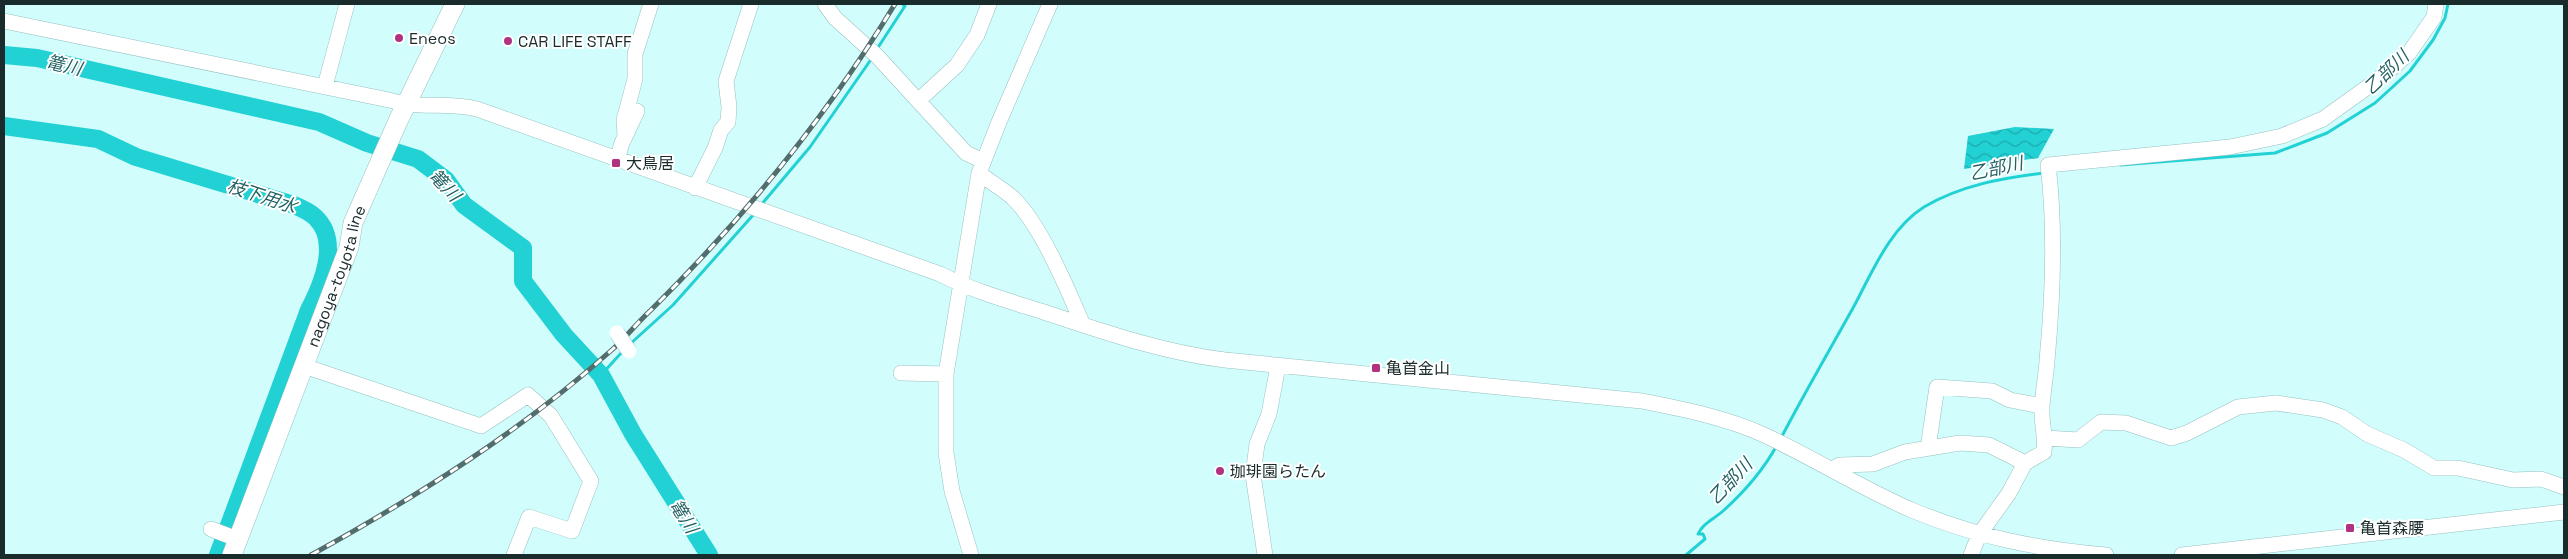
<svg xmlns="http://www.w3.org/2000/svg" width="2568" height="559" font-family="'Space Grotesk','Noto Sans JP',sans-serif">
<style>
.water{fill:url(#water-waves)}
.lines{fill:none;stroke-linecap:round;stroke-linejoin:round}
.stream{stroke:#21d1d4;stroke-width:3}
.river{stroke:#21d1d4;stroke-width:18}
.minor-casing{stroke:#97c1c1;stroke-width:16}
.major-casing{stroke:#97c1c1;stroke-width:20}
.minor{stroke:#fff;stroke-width:15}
.major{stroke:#fff;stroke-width:19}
.rail-casing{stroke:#536c6c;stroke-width:5}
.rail{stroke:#fff;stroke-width:3;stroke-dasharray:9;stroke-linecap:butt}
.minor-bridge-casing{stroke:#97c1c1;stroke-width:16;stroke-linecap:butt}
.minor-bridge{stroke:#fff;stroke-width:15}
.poi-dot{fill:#b03280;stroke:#fff;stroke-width:2}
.labels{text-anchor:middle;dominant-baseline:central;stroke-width:4;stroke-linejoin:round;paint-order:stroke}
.poi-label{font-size:16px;fill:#1a2b2b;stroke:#fff;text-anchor:start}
.street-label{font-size:16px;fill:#1a2b2b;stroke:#fff}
.water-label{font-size:18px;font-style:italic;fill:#236263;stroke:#fff}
</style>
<defs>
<pattern id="water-waves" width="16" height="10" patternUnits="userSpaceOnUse" patternTransform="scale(1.25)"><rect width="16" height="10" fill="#21d1d4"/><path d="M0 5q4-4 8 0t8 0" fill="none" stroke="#1caaac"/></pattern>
</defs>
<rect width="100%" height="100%" fill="#d2fdfd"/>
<path class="water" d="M2015,127L2054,129L2038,158L1964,169L1968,136Z"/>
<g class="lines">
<path class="stream" d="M877,49L905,6L902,4
M2120,165L2275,153L2327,133L2375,103L2410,71L2433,40L2445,18L2448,4
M761,205L810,147L872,58
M629,345L673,305L754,214
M601,375L623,351
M1781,438C1804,394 1829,351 1853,308C1872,273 1889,229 1924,207C1961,185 2003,178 2044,173
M1686,555L1705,539L1703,534H1698C1703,523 1714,519 1723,511C1743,493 1764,469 1777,445"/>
<path class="river" d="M4,55L37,58L319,122L367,143L418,159L446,180L464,205L523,248V281L564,335L601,375L633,434L709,555
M4,126L98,139L136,157L294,205C301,208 310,212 315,217C341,241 322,285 309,310L218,555"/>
<defs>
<path id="minor" d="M825,4L835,18L877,56L966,153L983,161
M4,21L389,100C419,110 446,101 477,109L940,274C973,291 1009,301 1044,312C1104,332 1162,352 1225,360L1642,401C1682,409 1724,417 1762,434C1814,458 1862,489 1914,511C1977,537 2038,549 2106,555
M325,86L347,4
M918,101L957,65L977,35L989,4
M625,135L624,120L635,79V54L651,4
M617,160L622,143L637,111
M979,173C990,182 1003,189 1013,198C1041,225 1068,290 1083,325
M695,188L715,148L721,130L728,122L729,107L726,81L751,4
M304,366L481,426L528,395L551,416L591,481L572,531L529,517L514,555
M901,373L946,374
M2046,438L2078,440L2101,422L2126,423L2171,438L2187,433L2238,407L2276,403L2323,410L2342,417L2367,434L2404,450L2434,468H2458L2513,480L2541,479L2564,487
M1928,448L1937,387L1992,391L2010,400L2042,406
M1832,469L1840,465L1873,464L1905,452L1960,443L1989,445L2025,463
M211,529L237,539
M971,555L952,491L946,453V374L979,173L999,122L1050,4
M1265,555L1253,475L1257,444L1269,414L1278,366
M1971,555L1979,535L2009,493L2025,463L2044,452C2046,434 2041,424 2042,407C2043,391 2046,376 2047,361C2053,296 2056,230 2048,165L2230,147L2282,136L2323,119L2383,76L2409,53L2434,17L2436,4
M2182,555L2564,512"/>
<g id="major">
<path id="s1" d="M232,555L349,247L353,223L398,121L455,4"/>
</g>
</defs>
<use href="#minor" class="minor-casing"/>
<use href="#major" class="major-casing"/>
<use href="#minor" class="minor"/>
<use href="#major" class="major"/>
<defs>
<path id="rail" d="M311,555C418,496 523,430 614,348C627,336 638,322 651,310C744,218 827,116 895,4"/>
</defs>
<use href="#rail" class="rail-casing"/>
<use href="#rail" class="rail"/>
<defs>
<path id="minor-bridge" d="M617,333L629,351"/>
</defs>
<use href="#minor-bridge" class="minor-bridge-casing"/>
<use href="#minor-bridge" class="minor-bridge"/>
</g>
<g class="poi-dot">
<circle cx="399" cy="38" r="5"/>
<circle cx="508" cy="41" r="5"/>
<rect x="611" y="158" width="10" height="10" rx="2.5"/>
<rect x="1371" y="363" width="10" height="10" rx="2.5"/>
<circle cx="1220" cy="471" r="5"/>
<rect x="2345" y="523" width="10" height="10" rx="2.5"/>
</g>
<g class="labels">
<g class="poi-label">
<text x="409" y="38">Eneos</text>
<text x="518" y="41">CAR LIFE STAFF</text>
<text x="626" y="163">大鳥居</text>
<text x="1386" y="368">亀首金山</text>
<text x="1230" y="471">珈琲園らたん</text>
<text x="2360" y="528">亀首森腰</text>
</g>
<g class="street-label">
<text stroke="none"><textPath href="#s1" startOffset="298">nagoya-toyota line</textPath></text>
</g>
<g class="water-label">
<text transform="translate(64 65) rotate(13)">篭川</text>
<text transform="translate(2386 72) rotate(-44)">乙部川</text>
<text transform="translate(1996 168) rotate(-12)">乙部川</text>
<text transform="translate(445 185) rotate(47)">篭川</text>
<text transform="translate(262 196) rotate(18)">枝下用水</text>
<text transform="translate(1730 481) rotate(-47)">乙部川</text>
<text transform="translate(684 516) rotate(58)">篭川</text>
</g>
</g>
<rect width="2568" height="559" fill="none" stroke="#1a2b2b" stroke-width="10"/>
</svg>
